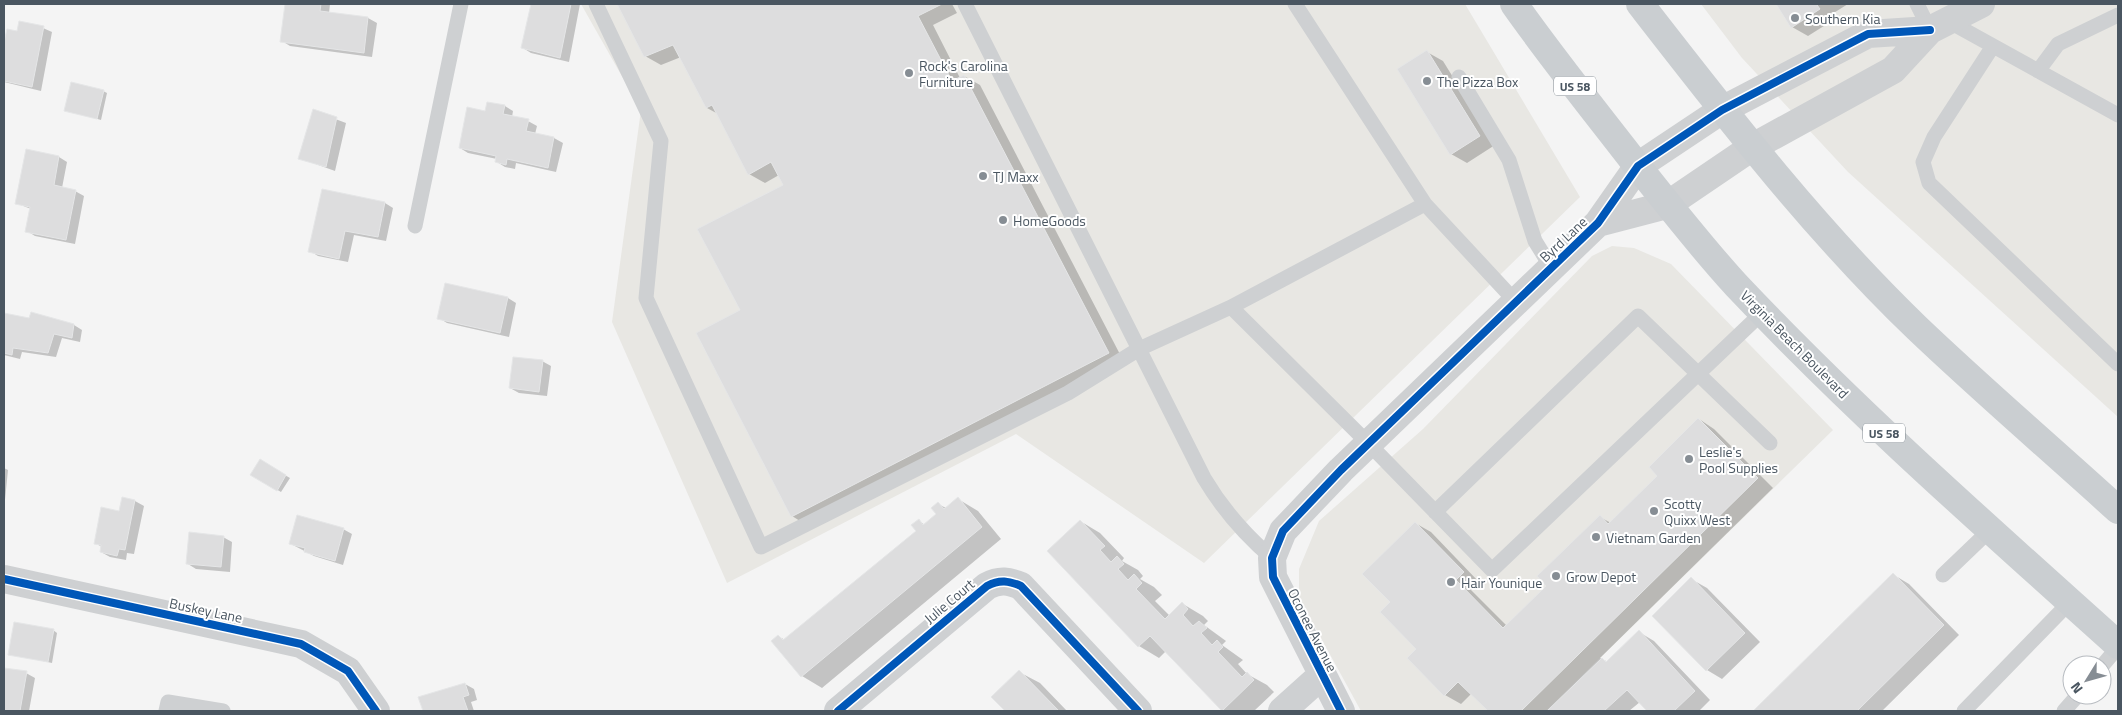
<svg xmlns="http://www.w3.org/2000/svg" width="2122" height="715" font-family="'Titillium Web',sans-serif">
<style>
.commercial{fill:#e8e7e3}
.shadow{fill:#0003}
.building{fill:#ddddde;stroke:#e5e6e7}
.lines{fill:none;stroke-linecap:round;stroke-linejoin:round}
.lane{stroke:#ced0d2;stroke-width:15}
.street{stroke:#ced0d2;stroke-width:28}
.primary{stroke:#caced1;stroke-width:28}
.cycleway-casing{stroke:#fff;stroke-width:11}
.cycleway{stroke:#0057b8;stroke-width:8}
.poi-dot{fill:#868d94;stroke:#fff;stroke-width:2}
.labels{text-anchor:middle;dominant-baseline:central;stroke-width:4;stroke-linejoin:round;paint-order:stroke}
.shield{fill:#fff;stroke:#808990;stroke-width:1}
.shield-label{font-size:12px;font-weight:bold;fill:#4a5661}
.poi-label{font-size:14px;fill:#4a5661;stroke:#fff;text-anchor:start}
.street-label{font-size:14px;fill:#4a5661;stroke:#fff}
</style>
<rect width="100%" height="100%" fill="#f4f4f4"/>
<path class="commercial" d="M581,4H1465L1580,197L1204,563L1016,434L727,583L612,322L641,110Z
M1701,4H2118V417L1848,172L1742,58Z
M1612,246L1634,248L1671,264L1833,430L1546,711H1361L1299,598V569L1319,521L1423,429L1592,256Z"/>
<path class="shadow" d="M287,4H330L329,13L368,18L377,23L372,57L290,46L282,41Z
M531,4H580L569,62L531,53L523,48L533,5Z
M618,4H952L957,13L933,25L960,78L964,76L980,85L1124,362L808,526L792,516L697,334L742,311L785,186L779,175L765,183L749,174L718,114L707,108L681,57L661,65L645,56Z
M1777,4H1848L1832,14L1835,19L1808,36L1792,27Z
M43,28L52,32L41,91L4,82V47L8,31L18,33Z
M1427,52L1443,61L1495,145L1467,163L1451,154Z
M103,91L107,93L101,120L65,110Z
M505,106L513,111L512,117L528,121L537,126L535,134L554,138L563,143L556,172L516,163L515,169L505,167L497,162V159L468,153L460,148L486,113Z
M314,111L346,123L335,171L299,158Z
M59,157L67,162L62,188L75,191L84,196L75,244L35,236L27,231L31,209L16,203Z
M385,203L393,208L386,241L354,235L348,262L318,256L310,251Z
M446,285L508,298L516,303L509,337L447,323L439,318Z
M32,313L74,325L82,330L80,342L62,338L56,357L22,352L20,359L4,355V314L30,320Z
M542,361L551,366L547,396L519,393L510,388Z
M1699,419L1714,429L1773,488L1600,658L1608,662L1639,632L1654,641L1710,700L1699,711H1649L1640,702L1629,711H1489L1472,693L1461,704L1445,695L1391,602L1415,523L1431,532L1479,582L1471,590L1507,626L1548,586L1600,517L1611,523L1659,476Z
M260,461L290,478L281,492L252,475Z
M4,468L8,470L4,510Z
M123,499L135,501L144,506L134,554L127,553L126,560L110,557L101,552L102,547L95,543L120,513Z
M958,499L978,511L1001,539L822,688L802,676L778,636L785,640L917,531L919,521L925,525L938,515V504L946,508Z
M1080,521L1100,533L1124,558L1122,561L1138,570L1143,576L1140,579L1154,587L1162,595L1155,601L1170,616L1183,604L1203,616L1208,621L1204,625L1226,641L1222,645L1243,660L1238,664L1247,674L1267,685L1274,692L1254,711H1224L1166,651L1159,658L1139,646L1049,551Z
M343,529L352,534L343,565L314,556L291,544Z
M223,537L232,542L230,572L196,569L188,564Z
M1894,575L1909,584L1959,635L1882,711H1755Z
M1691,579L1707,588L1760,642L1722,679L1707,670Z
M53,630L57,633L52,663L10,654Z
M4,669L26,673L35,678L29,711H4Z
M1019,672L1040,683L1067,711H1006L993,697Z
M465,684L474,689L477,700L471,702L474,711H424L419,698Z"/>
<path class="building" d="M285,4H321L320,11L368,17L364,53L280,42Z
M531,4H571L560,58L521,48Z
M617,4H942L918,16L952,81L964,75L1109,353L791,517L696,333L740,310L697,229L783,185L771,162L748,175L712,105L706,108L673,45L644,57Z
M1776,4H1819L1817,5L1820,9L1791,28Z
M19,21L44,26L32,87L4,81V42L7,29L17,31Z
M1427,50L1480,136L1450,155L1397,69Z
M71,82L104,90L97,119L64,111Z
M487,102L505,105L503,114L529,119L526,131L554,137L548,168L507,159L506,165L495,162L496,156L459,148L467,107L485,111Z
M313,109L337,117L326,167L298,159Z
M26,149L59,156L54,185L76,190L66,240L25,232L30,207L15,204Z
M322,189L385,202L378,237L345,231L339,259L308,252Z
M445,283L508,297L500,333L437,319Z
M31,312L74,324L72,338L54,334L48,353L13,348L12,355L4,353V313L29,318Z
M513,357L543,360L539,392L509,388Z
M1698,418L1758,478L1521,711H1488L1458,682L1444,696L1407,658L1416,649L1380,612L1390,602L1362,574L1415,522L1464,572L1456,580L1503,628L1546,586L1537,576L1600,515L1608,524L1657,476L1649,467Z
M260,459L286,475L277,491L250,475Z
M122,497L135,500L125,550L119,549L117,556L100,552L101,545L94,544L101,507L119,511Z
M958,497L982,527L801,677L771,641L778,635L783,640L916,531L911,525L919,519L923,525L936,514L931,508L938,502L944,509Z
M297,515L344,528L335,561L304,552L305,548L289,544Z
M1080,520L1105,546L1100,550L1111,562L1117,556L1124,564L1118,569L1128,580L1134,574L1142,583L1136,589L1165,619L1182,602L1188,609L1183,615L1193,626L1199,621L1207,628L1201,633L1212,645L1217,640L1223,647L1218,652L1242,677L1247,672L1254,680L1222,711L1150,636L1138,647L1047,551Z
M189,532L224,536L221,567L186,564Z
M1893,573L1944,625L1857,711H1753Z
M1691,577L1745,633L1706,671L1652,616Z
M14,622L54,629L48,662L8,655Z
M1639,630L1695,691L1674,711H1647L1627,690L1604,711H1547L1602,658L1606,662Z
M4,668L27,671L20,711H4Z
M1019,670L1059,711H1005L991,697Z
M465,683L469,695L463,697L468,711H423L418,697Z"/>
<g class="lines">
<path class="lane" d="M596,4L661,141L646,298L761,547L1068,393L1139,349L1231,307L1369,444L1492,570L1763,312
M965,4L1204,478C1223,510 1244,534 1272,558
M1295,4L1425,204L1516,302
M1917,4L1930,30
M1948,21L2118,115
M1993,46L1934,137L1923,162L1929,183L2118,364
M2038,71L2058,44L2118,15
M1459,77L1509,160L1535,241L1551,267
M415,226L461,4
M1231,307L1425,204
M1435,512L1638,316L1770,443
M1943,575L1990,530
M2102,666L2118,647
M166,711L168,702L223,711
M1964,711L2070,602
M2064,711L2078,695"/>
<path class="street" d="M1598,223L1667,205L1751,148L1893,70L1930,30L1981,4
M4,579L301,644L348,671L376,711
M838,711L987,586C1000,579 1009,581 1021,586L1138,711
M1282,711L1322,675
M1341,711L1273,577L1272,558L1283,531L1341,470L1598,223L1638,166L1722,110L1868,34L1930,30"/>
<path class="primary" d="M1514,4C1552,58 1594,110 1635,163C1668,204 1701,247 1737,286C1857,413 1988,528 2118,645
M1640,4C1727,116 1814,229 1917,328C1982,390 2051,449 2118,510"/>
<defs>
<path id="cycleway" d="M4,579L301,644L348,671L376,711
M838,711L987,586C1000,579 1009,581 1021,586L1138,711
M1341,711L1273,577L1272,558L1283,531L1341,470L1598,223L1638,166L1722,110L1868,34L1930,30"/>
</defs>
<use href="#cycleway" class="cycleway-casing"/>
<use href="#cycleway" class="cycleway"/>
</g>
<g class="poi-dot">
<circle cx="1795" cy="18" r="5"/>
<circle cx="909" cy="73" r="5"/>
<circle cx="1427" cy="81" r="5"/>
<circle cx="983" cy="176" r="5"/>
<circle cx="1003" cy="220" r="5"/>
<circle cx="1689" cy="459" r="5"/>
<circle cx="1654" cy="511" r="5"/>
<circle cx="1596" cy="537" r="5"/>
<circle cx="1556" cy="576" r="5"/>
<circle cx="1451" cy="582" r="5"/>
</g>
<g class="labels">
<g class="shield">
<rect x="1554" y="76.5" width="42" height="19" rx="4"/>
<rect x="1863" y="423.5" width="42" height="19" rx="4"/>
</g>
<g class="shield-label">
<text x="1575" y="86">US 58</text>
<text x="1884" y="433">US 58</text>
</g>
<g class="poi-label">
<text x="1805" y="18">Southern Kia</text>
<text x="919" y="65">Rock's Carolina<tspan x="919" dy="16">Furniture</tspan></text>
<text x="1437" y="81">The Pizza Box</text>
<text x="993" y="176">TJ Maxx</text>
<text x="1013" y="220">HomeGoods</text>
<text x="1699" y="451">Leslie's<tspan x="1699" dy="16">Pool Supplies</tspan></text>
<text x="1664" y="503">Scotty<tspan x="1664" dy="16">Quixx West</tspan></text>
<text x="1606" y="537">Vietnam Garden</text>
<text x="1566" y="576">Grow Depot</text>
<text x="1461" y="582">Hair Younique</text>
</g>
<g class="street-label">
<text transform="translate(1563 239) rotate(-43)">Byrd Lane</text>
<text transform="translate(1795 344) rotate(45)">Virginia Beach Boulevard</text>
<text transform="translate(949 601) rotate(-40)">Julie Court</text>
<text transform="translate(206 610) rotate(12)">Buskey Lane</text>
<text transform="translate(1313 630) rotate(63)">Oconee Avenue</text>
</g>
</g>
<rect width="2122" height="715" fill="none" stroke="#4a5661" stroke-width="10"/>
<g transform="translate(2087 680) rotate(233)"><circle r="24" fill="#ffffff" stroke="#b7bbc0"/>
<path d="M0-4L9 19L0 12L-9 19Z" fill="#868d94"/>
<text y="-8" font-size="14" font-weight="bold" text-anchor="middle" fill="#4a5661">N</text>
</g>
</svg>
